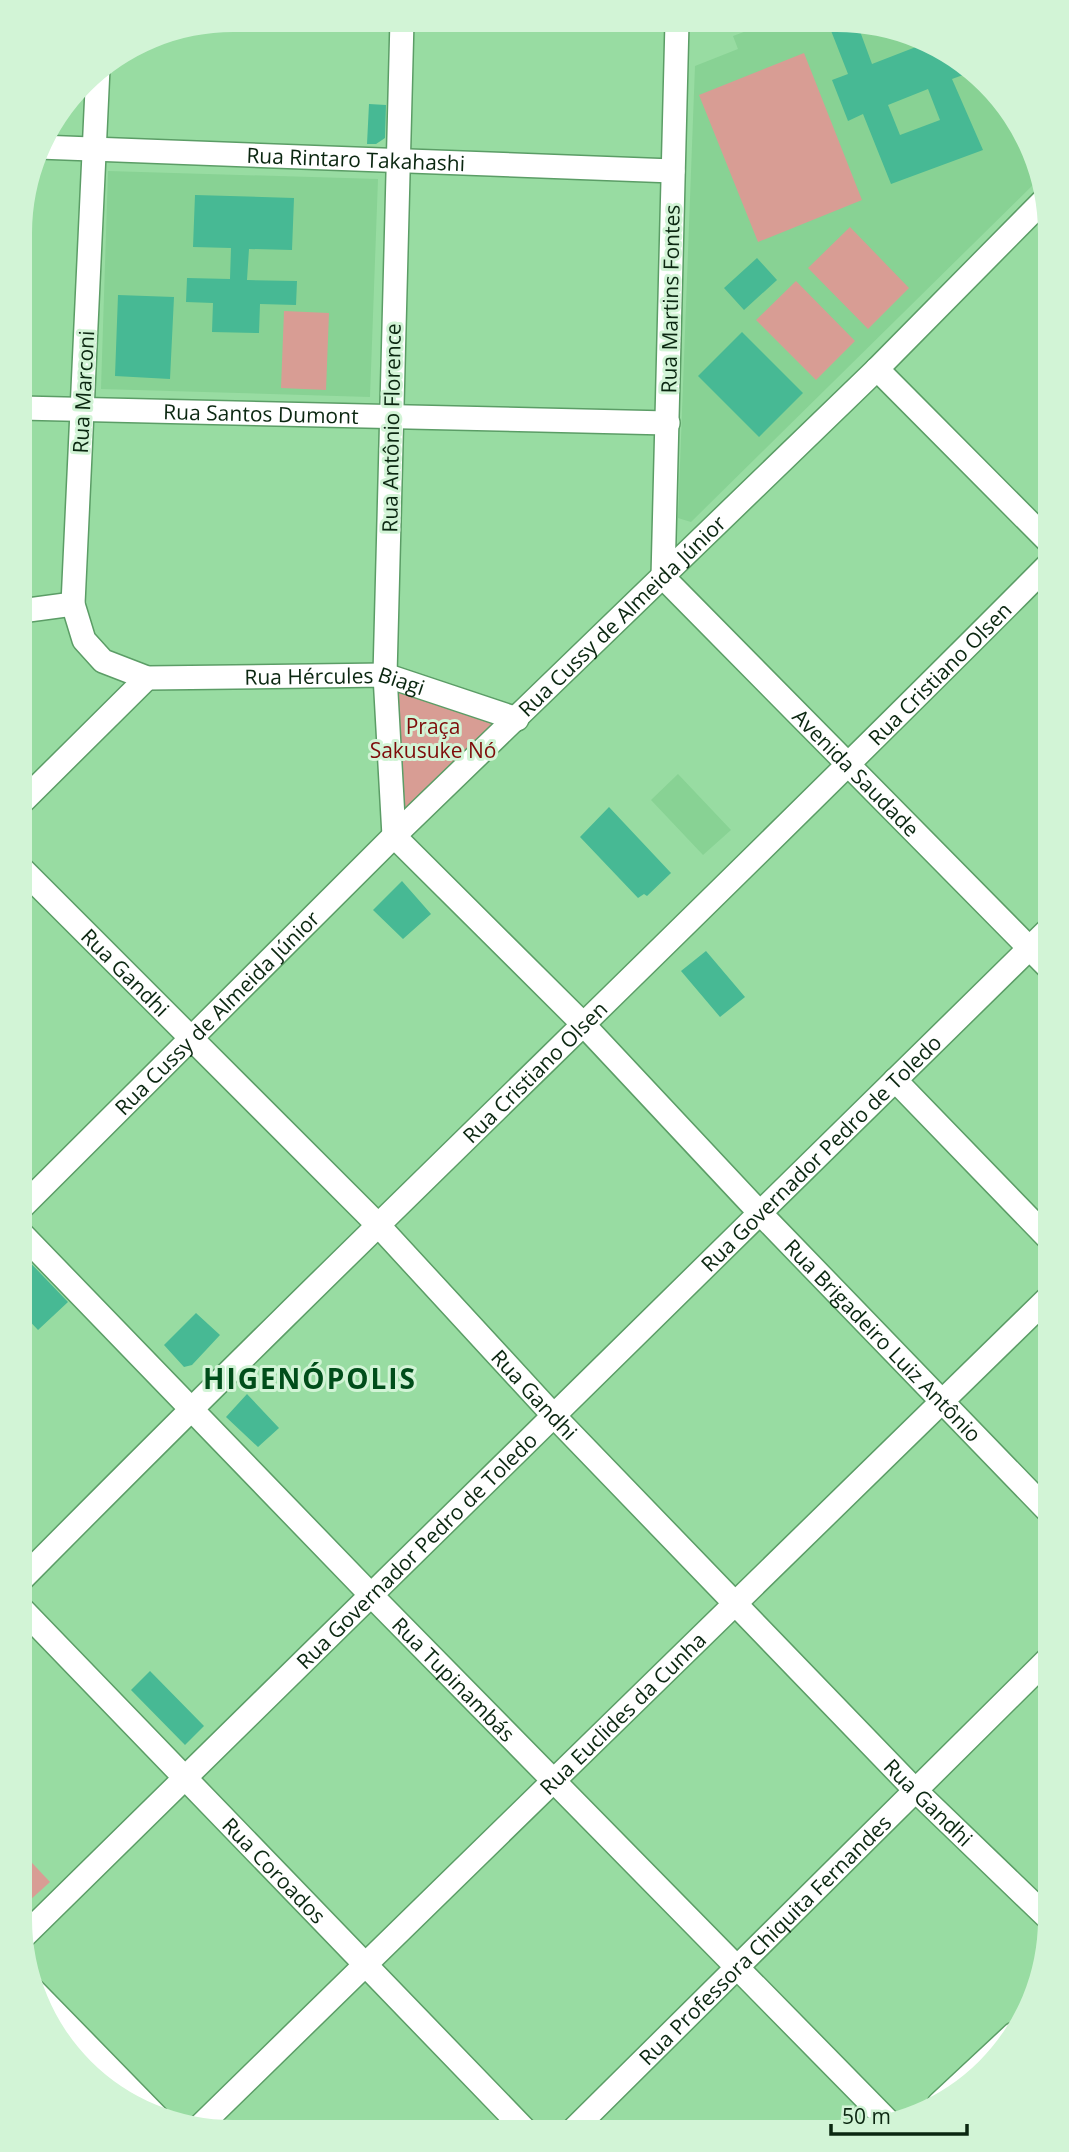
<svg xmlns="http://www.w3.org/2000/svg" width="1069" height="2152" font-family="'Open Sans',sans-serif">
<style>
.built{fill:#88d294}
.green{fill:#d89d94}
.building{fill:#47b994;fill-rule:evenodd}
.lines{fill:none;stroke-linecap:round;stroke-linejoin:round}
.minor-casing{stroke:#5b9d66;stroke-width:26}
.minor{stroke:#fff;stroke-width:23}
.labels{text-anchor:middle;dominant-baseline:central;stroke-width:6;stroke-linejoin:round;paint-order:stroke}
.street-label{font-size:21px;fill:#0b2711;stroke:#d2f4d6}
.park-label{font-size:21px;fill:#7e0c0a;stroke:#d2f4d6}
.district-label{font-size:28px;font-weight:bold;letter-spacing:2px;fill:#004d1a;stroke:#d2f4d6}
</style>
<rect width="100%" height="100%" fill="#98dca2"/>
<path class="built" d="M768,23H878L977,72L1039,164L1041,177L691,522L678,518L695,66L738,49L733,36Z
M108,171L378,179L370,397L101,389Z
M678,774L731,830L703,855L651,800Z"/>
<path class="green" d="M804,53L862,200L758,242L699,95Z
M850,227L909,288L868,329L808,268Z
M796,281L855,341L816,380L756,320Z
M284,311L329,313L326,390L281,388Z
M388,677L512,721L395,833Z
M19,1849L50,1882L19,1910Z"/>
<path class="building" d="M828,23H857L872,64L921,45L958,63L963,75L952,79L983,150L891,184L863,114L848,121L832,80L848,74ZM928,89L940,120L900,135L888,105Z
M369,104L386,105L385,138L376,144H367Z
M195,195L294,198L292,250L249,249L247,280L297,281L296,305L260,304L259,333L212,332L213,303L186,302L187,278L230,279L231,248L193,247Z
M757,258L777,280L744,310L724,288Z
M118,295L174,297L170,379L115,376Z
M742,332L803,393L759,437L698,376Z
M609,807L671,873L647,896L644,894L638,898L580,837Z
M402,881L431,914L403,939L373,910Z
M706,951L745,997L720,1017L681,971Z
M20,1252L68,1302L38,1330L20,1311Z
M196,1313L220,1335L192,1365L184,1367L164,1345Z
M247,1394L279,1428L258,1447L226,1417Z
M150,1671L204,1726L185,1745L131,1690Z"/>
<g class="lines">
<defs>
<g id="minor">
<path id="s1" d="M402,20L385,675L394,836L583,1024L760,1213L1049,1512"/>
<path id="s2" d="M677,22L663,577L1050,969"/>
<path id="s3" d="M98,68L73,604L84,640L103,661L147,678L385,675L517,719"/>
<path id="s4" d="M39,147L673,171"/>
<path d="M877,369L1050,543"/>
<path id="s5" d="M21,408L668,423"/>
<path d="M21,611L73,604"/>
<path d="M20,804L147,678"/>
<path id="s6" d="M20,867L379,1226L554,1416L916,1791L1049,1919"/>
<path d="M895,1080L1049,1239"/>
<path id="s7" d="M20,1209L394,836L877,369L1044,200"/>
<path id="s8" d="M20,1232L371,1595L891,2124"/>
<path id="s9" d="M20,1581C359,1238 710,906 1050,563"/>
<path id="s10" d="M20,1607L527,2132"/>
<path id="s11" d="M22,1938L1050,928"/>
<path d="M32,1989L158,2118"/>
<path d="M939,2104L1014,2034"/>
<path id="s12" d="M197,2129L1049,1297"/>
<path id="s13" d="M571,2132L1049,1658"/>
</g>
</defs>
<use href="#minor" class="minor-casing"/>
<use href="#minor" class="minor"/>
</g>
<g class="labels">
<g class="street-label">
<text stroke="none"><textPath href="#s4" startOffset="317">Rua Rintaro Takahashi</textPath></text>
<text transform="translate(670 299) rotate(-89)">Rua Martins Fontes</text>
<text transform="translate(83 392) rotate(-87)">Rua Marconi</text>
<text stroke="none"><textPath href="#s5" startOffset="240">Rua Santos Dumont</textPath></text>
<text transform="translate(391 428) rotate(-89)">Rua Antônio Florence</text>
<text stroke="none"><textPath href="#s7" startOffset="845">Rua Cussy de Almeida Júnior</textPath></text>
<text stroke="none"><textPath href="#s9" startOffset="1292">Rua Cristiano Olsen</textPath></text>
<text stroke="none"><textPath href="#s3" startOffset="838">Rua Hércules Biagi</textPath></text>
<text stroke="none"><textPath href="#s2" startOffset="830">Avenida Saudade</textPath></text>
<text stroke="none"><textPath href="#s6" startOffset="149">Rua Gandhi</textPath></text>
<text stroke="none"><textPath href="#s7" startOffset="278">Rua Cussy de Almeida Júnior</textPath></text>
<text stroke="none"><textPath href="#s9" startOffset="724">Rua Cristiano Olsen</textPath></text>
<text stroke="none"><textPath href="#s11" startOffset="1120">Rua Governador Pedro de Toledo</textPath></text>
<text stroke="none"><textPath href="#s1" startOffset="1519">Rua Brigadeiro Luiz Antônio</textPath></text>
<text stroke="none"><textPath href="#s6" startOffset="737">Rua Gandhi</textPath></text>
<text stroke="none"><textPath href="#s11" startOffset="553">Rua Governador Pedro de Toledo</textPath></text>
<text stroke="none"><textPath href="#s8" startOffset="623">Rua Tupinambás</textPath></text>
<text stroke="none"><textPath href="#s12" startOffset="595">Rua Euclides da Cunha</textPath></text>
<text stroke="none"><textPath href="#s6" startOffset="1304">Rua Gandhi</textPath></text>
<text stroke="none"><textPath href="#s10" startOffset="366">Rua Coroados</textPath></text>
<text stroke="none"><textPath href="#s13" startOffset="273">Rua Professora Chiquita Fernandes</textPath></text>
</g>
<g class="park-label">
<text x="433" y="726">Praça<tspan x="433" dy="24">Sakusuke Nó</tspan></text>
</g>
<g class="district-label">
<text x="310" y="1378">HIGENÓPOLIS</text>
</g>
</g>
<path d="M0 0H1069V2152H0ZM233 32H837A201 201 0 0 1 1038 233V1919A201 201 0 0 1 837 2120H233A201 201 0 0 1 32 1919V233A201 201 0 0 1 233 32Z" fill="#d2f4d6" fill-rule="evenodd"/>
<path d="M831 2124v10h136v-10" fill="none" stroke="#0b2711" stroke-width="3.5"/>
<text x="842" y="2124" font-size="21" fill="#0b2711" stroke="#d2f4d6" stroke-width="5" paint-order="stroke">50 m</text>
</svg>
